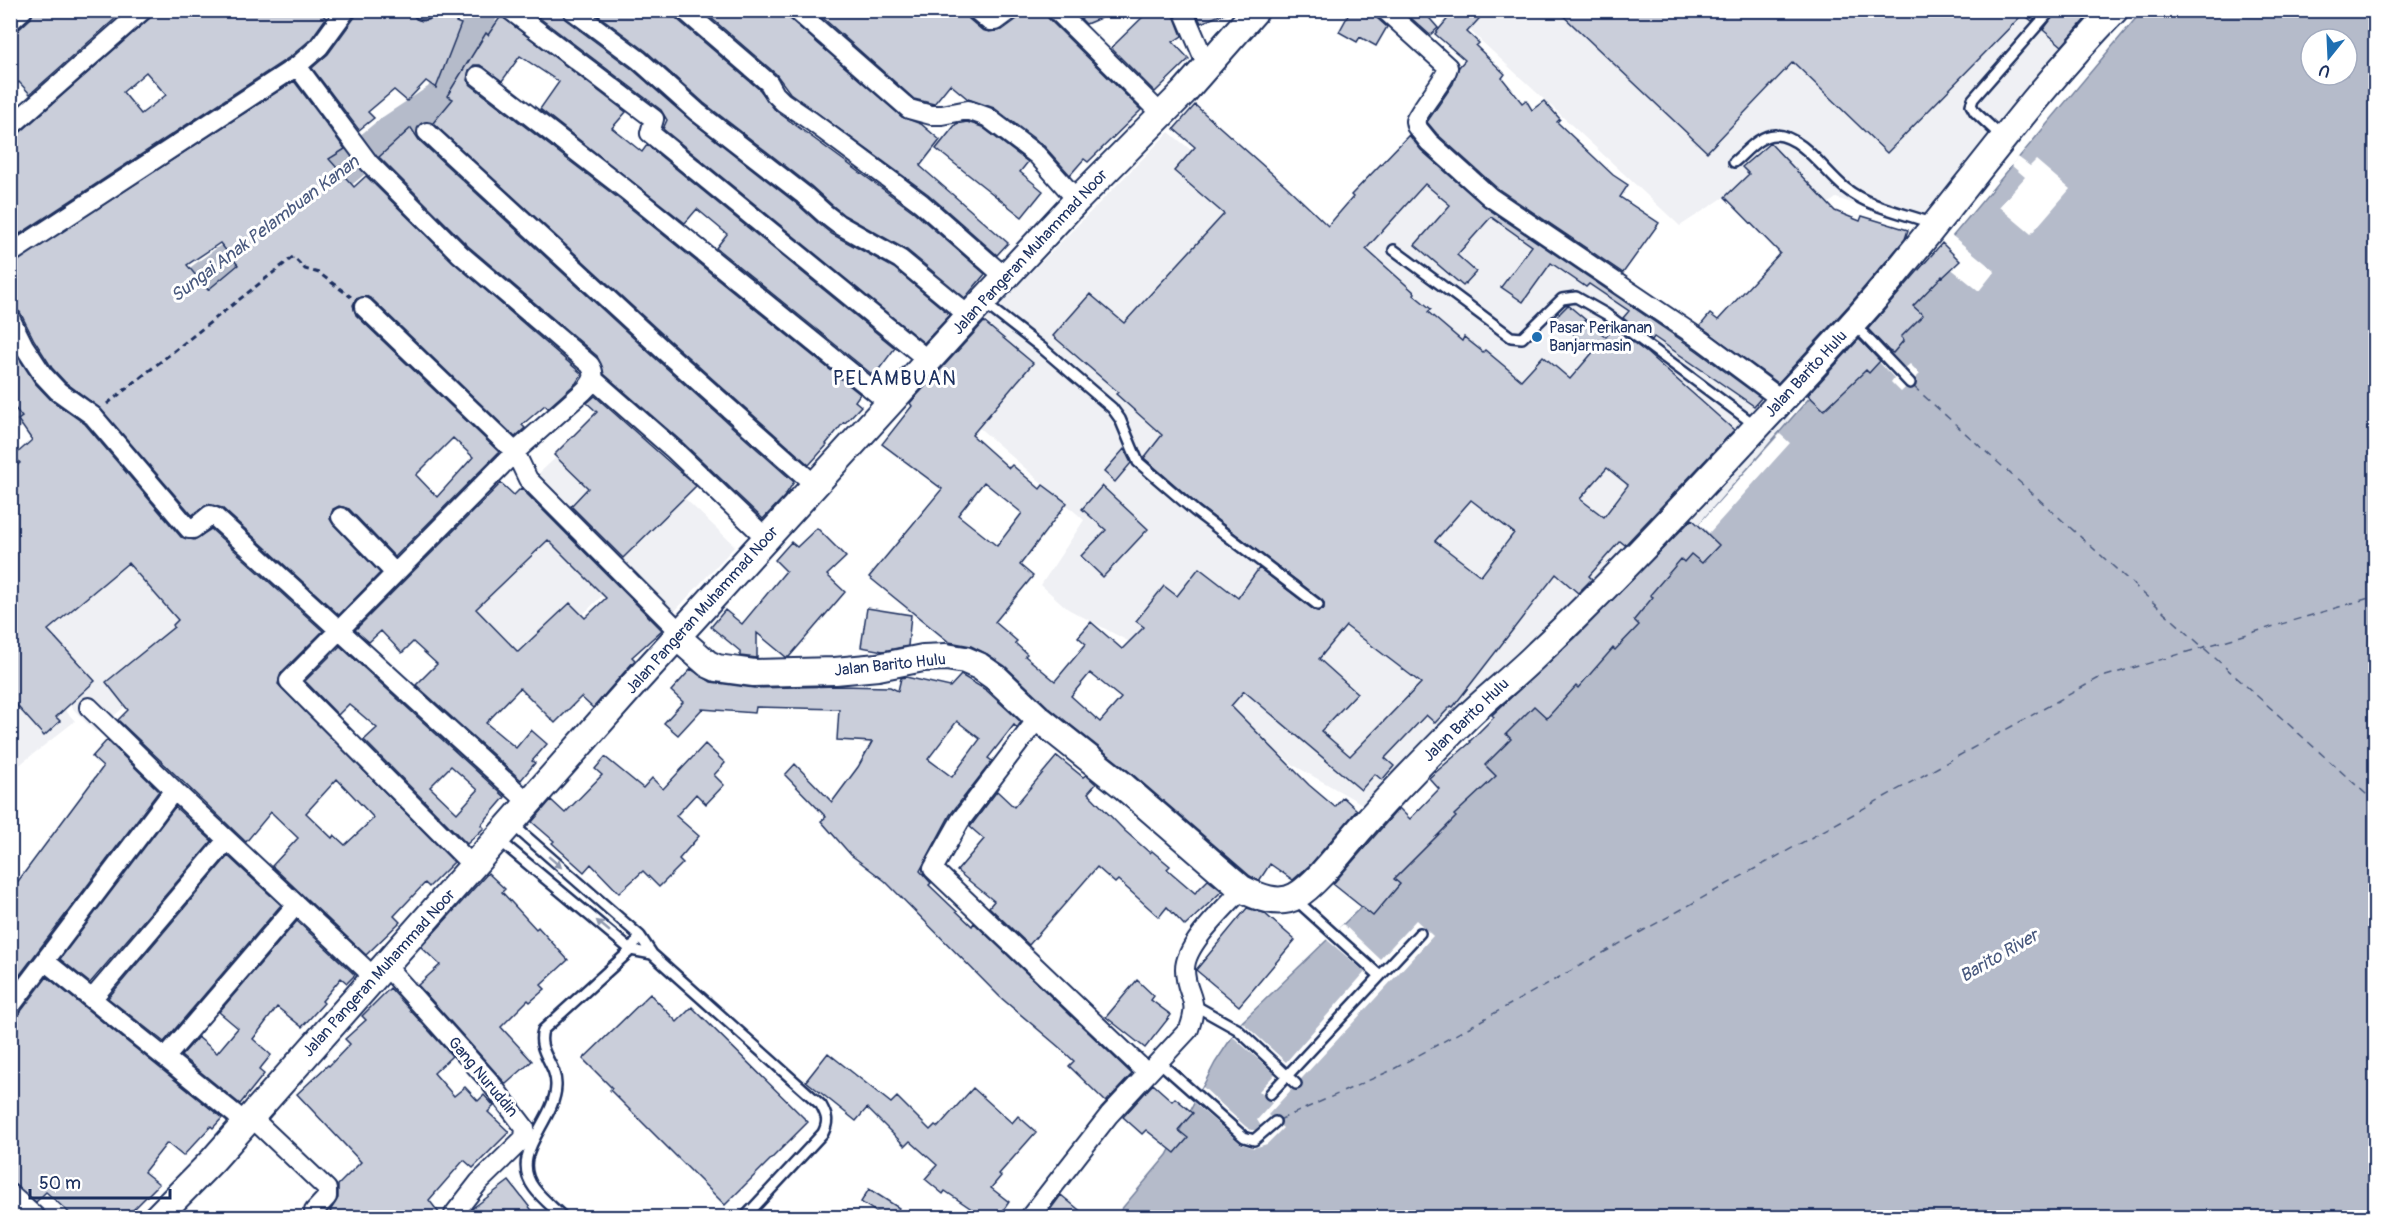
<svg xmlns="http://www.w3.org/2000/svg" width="2386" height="1228" font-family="Pangolin,sans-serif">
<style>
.built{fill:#eff0f4}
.water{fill:#b5bbca;stroke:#77839f;stroke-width:1.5;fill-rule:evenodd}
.pier{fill:#fff}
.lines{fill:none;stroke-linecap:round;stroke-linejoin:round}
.river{stroke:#b5bbca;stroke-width:33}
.ferry{stroke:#49597e;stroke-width:1.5;stroke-dasharray:8 6;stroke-linecap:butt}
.building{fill:#caceda;stroke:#1b2f5e;stroke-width:1.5;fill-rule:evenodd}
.lane-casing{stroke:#1b2f5e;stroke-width:14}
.street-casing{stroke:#1b2f5e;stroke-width:22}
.secondary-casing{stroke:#1b2f5e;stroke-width:30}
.path{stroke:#1b2f5e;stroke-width:3;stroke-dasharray:6 4.5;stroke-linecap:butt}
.lane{stroke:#fff;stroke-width:9}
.street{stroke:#fff;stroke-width:18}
.secondary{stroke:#fff;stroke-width:26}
.oneway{fill:#8d97ae}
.poi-dot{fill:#1f6fb2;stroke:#fff;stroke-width:2}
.labels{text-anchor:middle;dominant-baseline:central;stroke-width:6;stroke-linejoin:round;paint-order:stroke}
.street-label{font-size:16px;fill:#1b2f5e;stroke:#fff}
.poi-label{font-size:16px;fill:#1b2f5e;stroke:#fff;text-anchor:start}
.water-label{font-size:18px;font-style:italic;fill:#49597e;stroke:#fff}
.quarter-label{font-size:20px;letter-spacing:1.5px;fill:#1b2f5e;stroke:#fff}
</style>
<rect width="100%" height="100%" fill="#fff"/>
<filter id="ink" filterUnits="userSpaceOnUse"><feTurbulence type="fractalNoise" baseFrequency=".0167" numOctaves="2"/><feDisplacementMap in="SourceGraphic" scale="12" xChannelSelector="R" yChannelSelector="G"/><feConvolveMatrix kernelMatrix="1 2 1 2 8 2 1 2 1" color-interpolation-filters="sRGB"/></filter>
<g filter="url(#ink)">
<path class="built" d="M1449,11H2105L1916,224L1836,198L1785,236L1735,190L1680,226Z
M1169,132L1248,197L1325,276L1424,150L1498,211L1770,398L1792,420L1665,582L1635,557L1582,592L1451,713L1364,805L1295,766L1171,664L1068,609L1041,585L1084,520L943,396L997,333L983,317L997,307Z
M79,409L243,606L95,732L11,643V468Z
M599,417L735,546L673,613L533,479Z
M543,491L625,573L507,689L419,599Z
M10,650L75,721L13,770L10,767Z"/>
<path class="water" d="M2142,11H2375V1217L1114,1218L1167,1155L1215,1063L1242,1022L1385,884L1529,704L1653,577L1859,341L1878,325ZM2311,39H2347V75H2311Z"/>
<path class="pier" d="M2018,157L2030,166L2036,160L2070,189L2031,234L1999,207L2025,177L2011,165Z
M1950,234L1995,271L1979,291L1934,255Z
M1870,331L1905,368L1910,364L1920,374L1901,392L1891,382L1894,378L1859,341Z
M1780,434L1790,443L1709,533L1699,524Z
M1416,920L1433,936L1268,1115L1283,1128L1267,1144L1254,1148L1241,1144L1194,1103L1203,1087L1245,1126L1251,1130H1257L1261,1126L1257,1120L1272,1103L1259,1091L1275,1074L1233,1037L1242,1022L1286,1062L1365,972L1326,939L1343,924L1380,959Z"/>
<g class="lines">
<path class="river" d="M304,197L339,174L390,132L441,98L478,25L481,10
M163,308L235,255L266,227
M10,415L99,353"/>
<path class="ferry" d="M1913,386L2376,803
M1279,1120L1390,1071L2099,678L2376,596"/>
</g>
<path class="building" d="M34,10H125L30,94L19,82L10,89V33L18,30L31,18Z
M154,10H317L326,18L311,39L290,57L20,234L10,221V138L17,135L150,18ZM146,72L166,95L141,114L123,92Z
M357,10H411L416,19L422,21L430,19L435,10H461L456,22L461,24L436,88L426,81L407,101L394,90L368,112L374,118L359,130L312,68L328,54L355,17Z
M529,10H561L565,19L632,69L690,120L797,204L818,223L832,234L894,268L950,315L924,343L663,129L667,120L661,110Z
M591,10H673L677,19L760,90L775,110L914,212L985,274L965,298L907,250L844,215L832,205L811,186L704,103L646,51Z
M702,10H785L789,18L902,117L921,124L940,140L920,166L1008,243L997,255L928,194L790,93L776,74Z
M814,10H965L969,19L982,30L989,32L1002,30L1017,19L1021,10H1045L1048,18L1141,110L1088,162L1084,159L1070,175L1044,146L994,108L968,99L950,84L934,104L914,99Z
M1072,10H1117V11L1086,24Z
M1150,10H1172L1182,36L1173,42L1189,59L1155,92L1111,48Z
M1195,10H1230V11L1201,23Z
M1351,10H1374L1377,18L1387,27L1376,46L1360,37L1357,42L1339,32Z
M1402,10H1428L1425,13L1438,28L1430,35Z
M1455,10H1487L1467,32L1479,43L1476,46L1505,74L1502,78L1522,103L1526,100L1532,110L1544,101L1560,119L1557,122L1613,175L1628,185L1620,197L1659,223L1623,273L1497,188L1437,134L1427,122L1453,84L1459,67L1465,60L1435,34Z
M1557,10H2042L2032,21L2023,14L1887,153L1793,62L1707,152Z
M2058,10H2093L2062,46L2043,30Z
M501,16L626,112L612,128L642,152L647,145L895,348L874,376L716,248L727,234L697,209L685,223L540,109L559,82L520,56L502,81L480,65H474L469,70L467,80L471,85L618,198L860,394L855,401L861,406L845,423L844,422L826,444L827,445L809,465L670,341L433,123L453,99L447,96L486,33L488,35Z
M294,81L345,149L329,159L354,187L366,176L453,262L582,374L576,383L548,408L545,405L522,425L525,428L515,437L372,299L366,296L356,299L353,305L356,315L499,452L395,557L349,509L339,506L333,509L330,519L333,524L380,573L339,615L222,508L208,504L192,515L101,409L65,382L52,368L34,340L20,312L10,307V265ZM220,243L238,265L208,290L187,265ZM453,438L473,457L437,497L416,475Z
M1195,105L1285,185L1328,226L1353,197L1351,195L1409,135L1421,150L1484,206L1696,350L1761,398L1754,406L1654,337L1652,340L1623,318L1629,311L1589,284L1586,287L1551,263L1523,302L1501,287L1532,246L1491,217L1457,255L1476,272L1463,286L1415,245L1450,205L1425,184L1366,249L1415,293L1414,295L1431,309L1428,312L1462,341L1464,337L1483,352L1485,350L1521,380L1543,356L1570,379L1594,351L1555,318L1568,305L1606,337L1614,328L1647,353L1734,430L1625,545L1620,541L1589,576L1592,579L1578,593L1556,574L1453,707L1451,706L1435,723L1426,715L1385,758L1394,766L1382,780L1375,774L1361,790L1244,691L1231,706L1309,785L1335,807L1343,797L1357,810L1311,864L1293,880L1270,864L1259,881L1250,876L1131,773L1048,707L1005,666L987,654L971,646L949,642L869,577L942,489L882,444L912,406L910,403L984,322L1033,363L972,435L1009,468L1012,465L1040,489L1043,485L1067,503L1020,565L1033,576L995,622L1017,641L1015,643L1027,654L1025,656L1055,681L1086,644L1078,637L1091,622L1122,649L1144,627L1136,621L1164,586L1177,596L1199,568L1238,598L1259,568L1314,610L1320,611L1324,609V603L1322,600L1199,506L1144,458L1162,435L1116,394L1118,392L1053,336L1090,294L1124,323L1224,214L1174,171L1195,147L1174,129ZM1607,468L1628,485L1604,517L1580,499ZM984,482L1022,513L997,546L958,515ZM1471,500L1514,533L1481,576L1435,541ZM1346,626L1421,683L1350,756L1321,731L1357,693L1319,659ZM1090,673L1121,698L1100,722L1071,696Z
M967,122L982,127L1028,162L1020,172L1043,191L1022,217L936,149L956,124Z
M411,128L419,140L654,357L794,482L784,497L763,519L682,442L604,374L597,356L468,246L379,157Z
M1770,143L1835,211L1860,221L1862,216L1908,230L1905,239L1851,303L1778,383L1700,326L1710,314L1718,320L1780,253L1725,197L1749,174L1742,167Z
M1942,243L1960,261L1943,277L1942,276L1913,306L1923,315L1901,337L1904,340L1893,353L1889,351L1868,329Z
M1859,339L1880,361L1869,373L1866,370L1824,410L1808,395Z
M10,344L35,383L51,400L85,424L181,537L194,540L211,529L323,631L281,673L278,684L454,862L429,887L425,883L394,916L400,922L366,955L272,866L298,838L271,812L246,842L118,720L128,710L106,682L174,627L173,625L178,620L128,563L48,630L95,681L56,717L60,721L44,736L10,698V471L20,463L14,456L32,440L18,420L22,417L10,402ZM337,779L374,818L345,845L334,835L332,838L306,813Z
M595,396L696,486L623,558L571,506L588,488L554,455L597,412L587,403Z
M1124,449L1131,463L1115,482L1104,472Z
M501,483L514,495L521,488L662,630L632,657L635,660L593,708L581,697L555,723L520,688L486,723L516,748L531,730L547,744L532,761L535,763L521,780L416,685L437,664L413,642L402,653L381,631L369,642L355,630ZM548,540L606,598L585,618L570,603L518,652L476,609Z
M1102,486L1148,529L1103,577L1081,556L1106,530L1082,509Z
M1692,519L1719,545L1702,563L1691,554L1684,562L1681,559L1650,595L1653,597L1634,620L1639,625L1615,650L1613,648L1578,688L1576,686L1547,718L1534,706L1506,734L1511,739L1485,765L1496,776L1454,815L1456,817L1394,879L1400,884L1373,916L1333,884L1399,808L1410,819L1439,789L1429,778L1471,742L1470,741L1494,717L1492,715L1575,638Z
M817,528L846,557L827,575L845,592L789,657H786L757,633V658L740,656V651L711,627L725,610L742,624L786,571L775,560L791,542L797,547Z
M867,608L911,615L908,646L883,651L861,647Z
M340,646L505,797L481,825L484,828L467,844L364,740L377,728L349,704L338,715L305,681ZM451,766L478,790L457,813L430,787Z
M691,669L711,682L754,688L839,686L890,687L898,691L901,678L906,677L950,687L961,675L986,690L1021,722L1017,728L1014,725L988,758L992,761L950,815L920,871L931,883L929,885L972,926L974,923L1132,1074L1106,1102L1069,1066L1074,1061L1060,1048L1000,997L885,881L851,855L821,821L826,817L785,775L795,764L832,802L858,767L872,742L837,740L839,709L756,707L755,713L702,709L678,735L664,723L683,702L671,691ZM957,721L980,739L952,777L928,759Z
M107,740L159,791L10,988V892L103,767L92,757Z
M705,744L725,763L714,775L724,785L706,804L696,794L676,816L699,836L679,859L683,863L659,887L643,871L619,893L591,864L584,872L552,843L554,841L532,822L551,800L565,813L602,775L595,769L605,757L643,788L652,778L663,789Z
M1057,756L1083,777L1086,775L1096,784L1088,793L1125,831L1150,853L1152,851L1170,866L1167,869L1195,893L1208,880L1222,891L1185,926L1167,907L1159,917L1118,880L1115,883L1097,867L1029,945L989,907L994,901L957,871L984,839L970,827L997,791L1014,807Z
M175,807L212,841L90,983L60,959Z
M228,856L281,905L164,1042L108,998Z
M488,873L505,889L502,892L536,929L538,927L568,960L541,985L545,989L530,1002L528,1000L501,1027L532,1061L506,1084L418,985L440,965L421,947Z
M1247,908L1264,913L1295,940L1239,1006L1196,970Z
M297,921L355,975L347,983L341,978L322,1001L324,1003L302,1027L277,1007L253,1039L271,1055L259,1070L264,1074L240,1104L181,1056L198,1037L217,1053L238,1028L219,1012Z
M47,977L222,1118L213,1128L211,1126L183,1156L167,1143L144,1172L159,1184L125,1218H75L46,1192L36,1202L17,1186L10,1183V1018L19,1014Z
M1137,980L1154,996L1151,1000L1171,1015L1145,1048L1106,1017Z
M390,988L452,1056L434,1073L454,1096L465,1087L478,1101L484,1095L494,1106L488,1112L509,1132L473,1168L464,1160L429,1200L443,1218H335L330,1211L338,1198V1185L361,1162L297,1094L328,1065L329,1066L350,1044L345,1039L366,1020L362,1016Z
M650,994L677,1022L692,1007L808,1122L725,1205L610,1090L612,1088L583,1059Z
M828,1053L891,1103L897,1097L930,1130L935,1125L938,1127L973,1088L1012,1123L1018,1116L1036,1132L999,1174L1001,1176L991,1188L1009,1202L998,1218H985L945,1191L943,1194L925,1179L937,1165L910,1141L905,1146L867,1108L856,1121L806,1081Z
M1153,1084L1172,1101L1175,1098L1193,1113L1178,1130L1188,1138L1175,1153L1146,1130L1142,1134L1123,1117Z
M509,1181L538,1218H466L473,1208Z
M869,1189L899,1208L893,1218H885L861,1202Z
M1061,1195L1089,1218H1044Z"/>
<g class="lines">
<defs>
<path id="lane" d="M2003,138L1975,112L1971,105L1973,99L2051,10
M1734,162C1745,153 1760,134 1776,135C1802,136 1825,172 1845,188C1870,208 1905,213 1934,224
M1394,250L1511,337L1522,338L1562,299L1576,297L1606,314L1755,425
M984,303L1042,348L1112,408L1120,419L1138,462L1195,511L1318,605
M1855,325L1910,383
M513,825L640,936L652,954L821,1105C827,1116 829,1121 823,1133L744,1218
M499,840L631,950L652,954
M1295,899L1380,976
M1194,1005L1237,1029L1296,1084
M1158,1061L1244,1137L1254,1140L1275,1122
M1270,1094L1420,933
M564,1218C554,1208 542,1199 534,1188C508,1153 555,1122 556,1086C557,1064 536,1052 543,1030L631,950L640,936"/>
<path id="street" d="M422,10H424
M510,10L654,119L650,133L929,361
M572,10L639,60L697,112L804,195L825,214L838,224L900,259L969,316
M684,10L769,83L775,94L783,102L811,121L921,203L1005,277
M796,10L909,109L931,115H942L968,110L987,117L1037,155L1077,200
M976,10L989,21H995L1010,10
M1056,10L1162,115
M1183,10L1207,66
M1385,10L1448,67C1447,77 1421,107 1415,121L1416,126L1429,142L1490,197L1703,341L1782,400
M10,22L23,10
M297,66L369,163L460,254L590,365C597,376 592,383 584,391L515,452L289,681L473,866
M478,76L625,189L890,404
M10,127L143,10
M427,132L662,349L816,486
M10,254L297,66L319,47L346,10
M364,307L515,452L528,479L681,633
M10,318L24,346L43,375L58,391L93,416L189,529H193L210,515L215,517L529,803
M593,379L674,450L767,539
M341,517L395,573
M89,707L174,790
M1038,718L960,821L933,869L1147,1073
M46,962L246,1123
M386,966L489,1081L525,1128L524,1138L479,1182L454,1214V1218
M92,999L227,840
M10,1007L174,790L375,978
M165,1058L296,905
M251,1117L327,1189V1197L314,1211
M10,1194L37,1218
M1029,1218L1109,1115L1189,1029C1201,997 1185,996 1185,969C1185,944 1225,908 1242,889"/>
<path id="secondary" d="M677,637L708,664L717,668L754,673L835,671L878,667L923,658L946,657L965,660L979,666L996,678L1038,718L1121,784L1242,889C1258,897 1279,906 1296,896C1317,884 1345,846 1362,827C1394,790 1428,756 1463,721C1487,697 1514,677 1538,653C1609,586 1675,515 1742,443C1782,400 1823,357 1862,313C1949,214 2023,104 2115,10
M156,1218L213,1160L632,686L969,316L1077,200L1184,92L1256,10"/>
</defs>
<use href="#lane" class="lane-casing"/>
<use href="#street" class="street-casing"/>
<use href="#secondary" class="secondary-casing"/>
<path class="path" d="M107,404L293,257L305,269L319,273L351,297"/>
<use href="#lane" class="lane"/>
<use href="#street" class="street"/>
<use href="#secondary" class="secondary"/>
</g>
<defs><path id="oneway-solid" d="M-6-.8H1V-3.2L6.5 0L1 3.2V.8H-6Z" transform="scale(1.5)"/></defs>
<g class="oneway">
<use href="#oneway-solid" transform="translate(555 862) rotate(41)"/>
<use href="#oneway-solid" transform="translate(603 926) rotate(-140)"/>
</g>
</g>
<circle class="poi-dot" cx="1537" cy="337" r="6"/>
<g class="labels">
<g class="street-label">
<text transform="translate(1030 252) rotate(-47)">Jalan Pangeran Muhammad Noor</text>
<text transform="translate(1806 374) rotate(-47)">Jalan Barito Hulu</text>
<text transform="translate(702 610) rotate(-48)">Jalan Pangeran Muhammad Noor</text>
<text transform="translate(890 665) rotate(-6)">Jalan Barito Hulu</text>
<text transform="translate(1466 720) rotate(-44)">Jalan Barito Hulu</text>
<text transform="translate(379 973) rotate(-48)">Jalan Pangeran Muhammad Noor</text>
<text transform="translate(483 1077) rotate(50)">Gang Nuruddin</text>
</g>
<g class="poi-label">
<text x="1549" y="328">Pasar Perikanan<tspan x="1549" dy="18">Banjarmasin</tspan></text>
</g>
<g class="water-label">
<text transform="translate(265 229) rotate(-37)">Sungai Anak Pelambuan Kanan</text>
<text transform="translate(1999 956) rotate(-30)">Barito River</text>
</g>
<g class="quarter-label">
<text x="895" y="378">PELAMBUAN</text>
</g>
</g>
<rect width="2386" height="1228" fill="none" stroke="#fff" stroke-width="36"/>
<rect x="18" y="18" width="2350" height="1192" fill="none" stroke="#1b2f5e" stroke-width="2" filter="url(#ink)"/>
<g transform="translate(2329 57) rotate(198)"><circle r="28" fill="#ffffff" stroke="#a4acbf" stroke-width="1.5"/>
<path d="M0-4.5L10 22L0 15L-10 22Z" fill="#1f6fb2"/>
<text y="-9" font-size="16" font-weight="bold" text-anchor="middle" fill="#1b2f5e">U</text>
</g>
<path d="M30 1189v9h140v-9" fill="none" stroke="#1b2f5e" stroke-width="3"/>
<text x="39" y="1189" font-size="18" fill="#1b2f5e" stroke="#ffffff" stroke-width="4.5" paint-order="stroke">50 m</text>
</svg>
